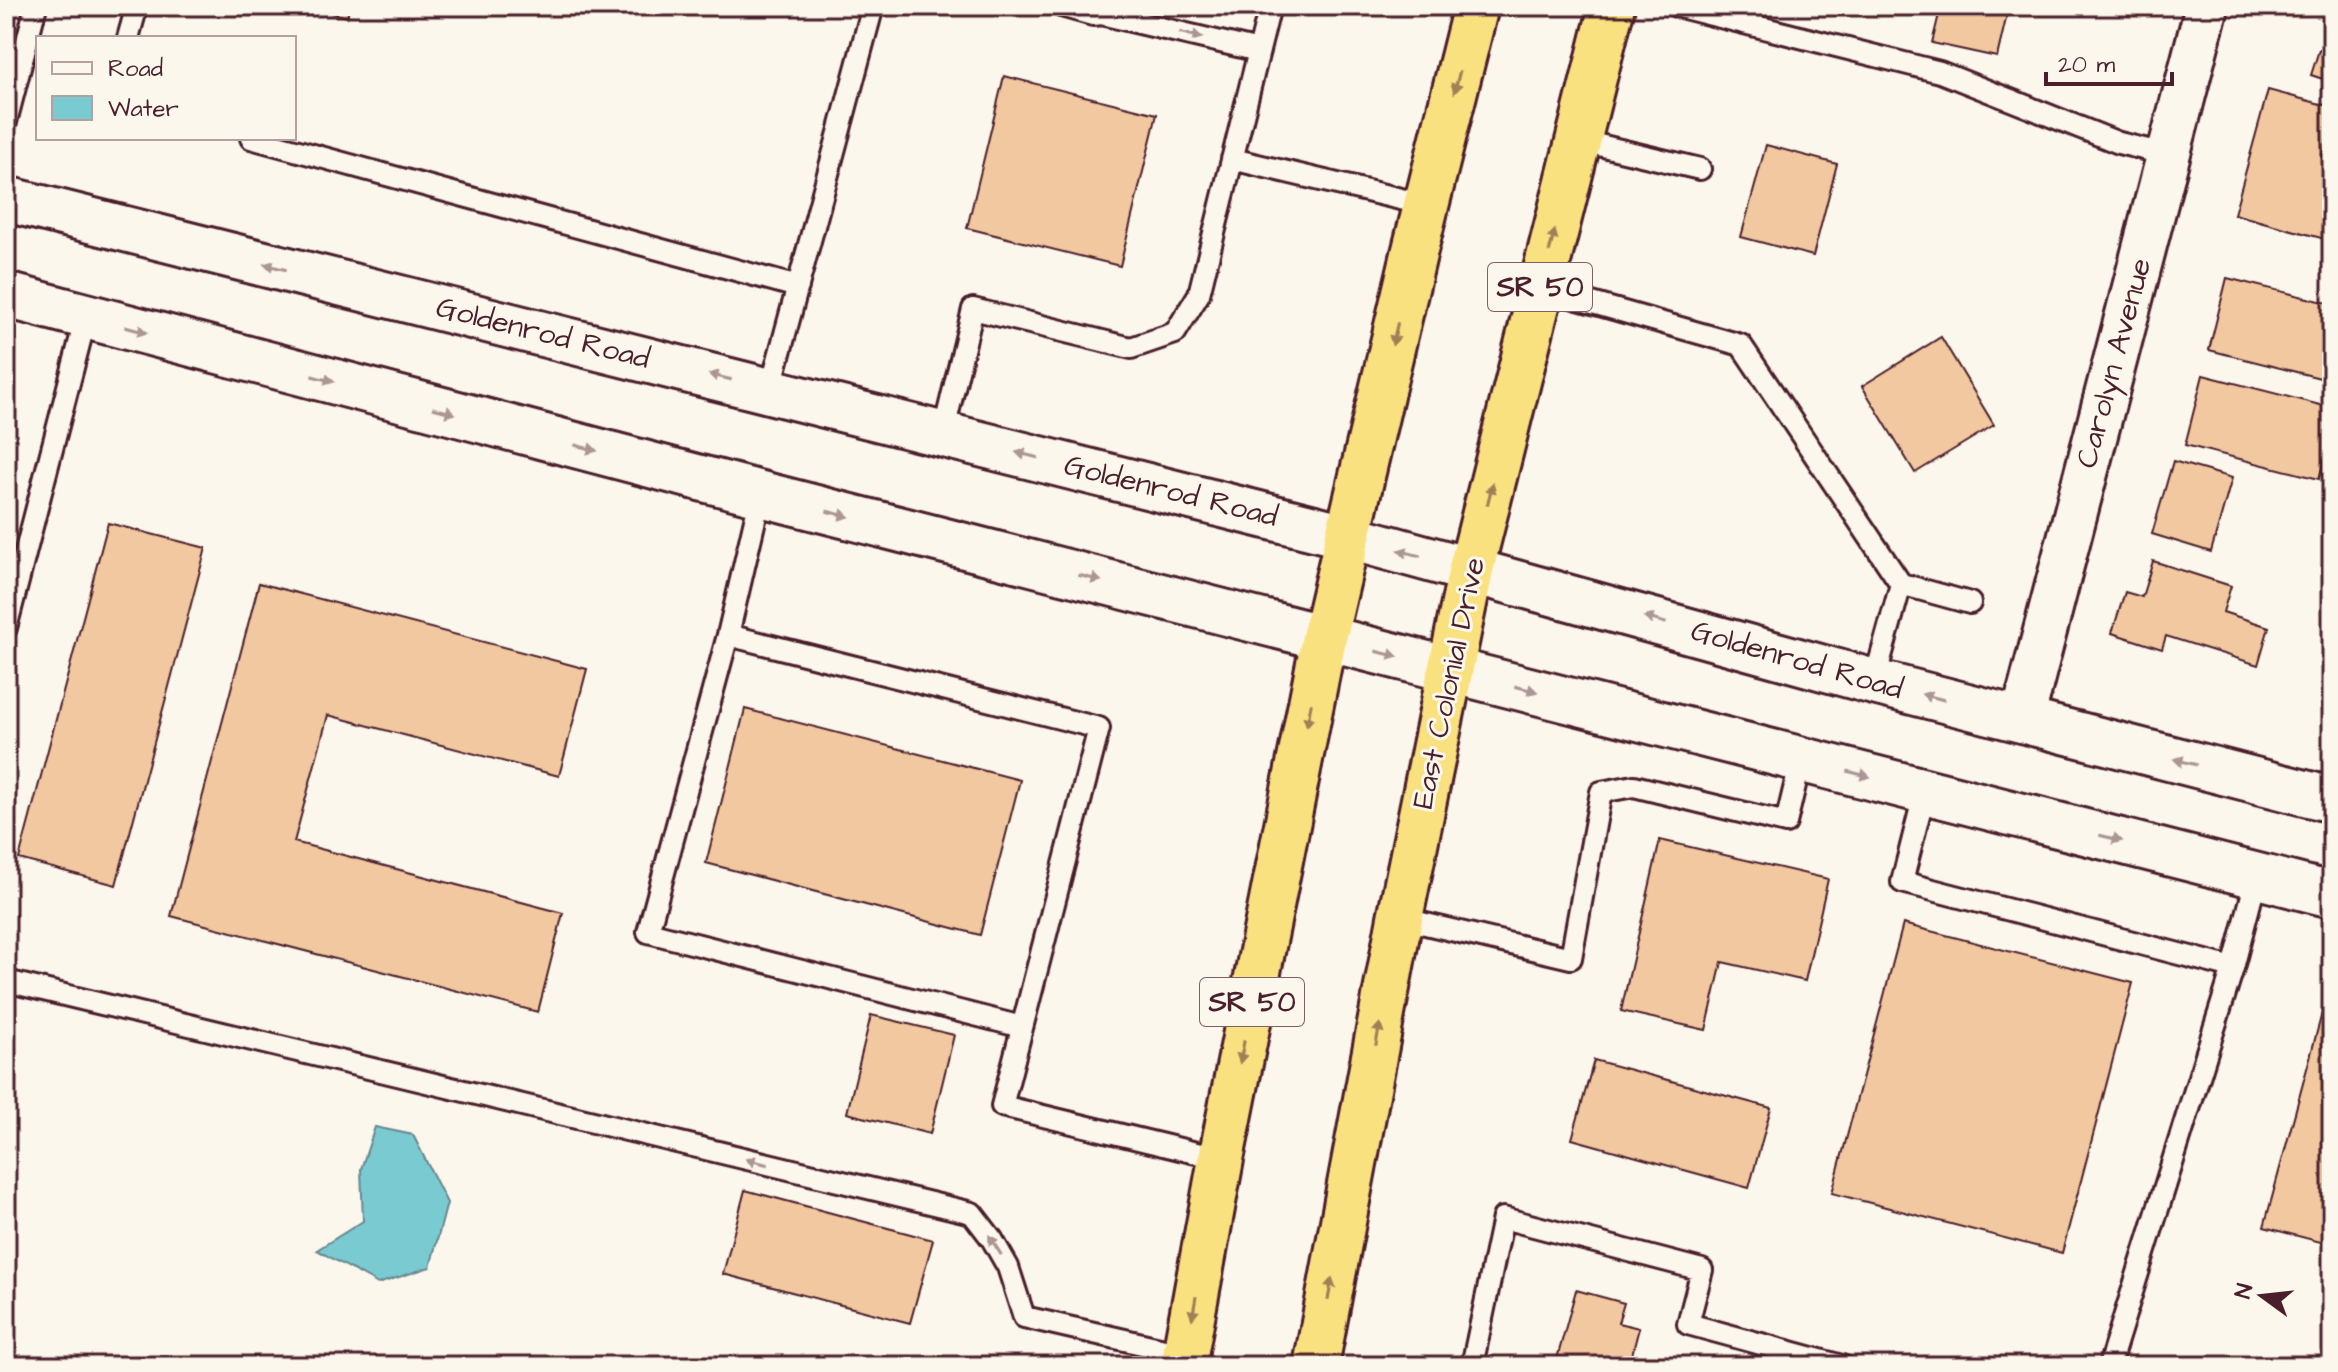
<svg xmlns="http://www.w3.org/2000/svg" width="2338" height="1372" font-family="'Architects Daughter',sans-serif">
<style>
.water{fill:#7acbd1;stroke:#67868f;stroke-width:2}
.building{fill:#f1c8a0;stroke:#4a1f2b;stroke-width:2}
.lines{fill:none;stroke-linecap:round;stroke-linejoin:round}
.lane-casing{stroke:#4a1f2b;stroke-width:26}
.street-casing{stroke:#4a1f2b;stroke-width:48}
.secondary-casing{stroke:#4a1f2b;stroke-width:50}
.highway-casing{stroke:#4a1f2b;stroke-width:50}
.lane{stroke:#fbf7ec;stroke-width:20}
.street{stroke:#fbf7ec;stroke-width:42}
.secondary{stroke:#fbf7ec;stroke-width:44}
.highway{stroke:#fae180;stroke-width:44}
.oneway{fill:#ab9695}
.oneway2{fill:#a28056}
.labels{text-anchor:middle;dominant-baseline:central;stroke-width:6;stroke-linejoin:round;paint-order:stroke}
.shield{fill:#fbf7ec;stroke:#7f6065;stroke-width:2}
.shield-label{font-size:28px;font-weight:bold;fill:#4a1f2b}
.street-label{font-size:30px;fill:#4a1f2b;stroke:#fbf7ec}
</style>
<rect width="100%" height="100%" fill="#fbf7ec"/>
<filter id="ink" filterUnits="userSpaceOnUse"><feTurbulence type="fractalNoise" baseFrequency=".0125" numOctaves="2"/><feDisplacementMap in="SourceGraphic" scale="16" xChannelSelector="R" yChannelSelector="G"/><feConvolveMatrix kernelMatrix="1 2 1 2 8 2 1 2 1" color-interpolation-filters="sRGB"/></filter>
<g filter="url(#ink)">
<path class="water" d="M375,1127L413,1135L447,1203L430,1267L378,1284L317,1250L363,1221L361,1169Z"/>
<path class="building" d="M305,6H350L347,17Z
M1941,6H2009L1997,57L1932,43Z
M2319,50L2332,54V82L2311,75Z
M1004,76L1157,114L1120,266L967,228Z
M2268,90L2332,107V122L2322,158L2332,161V241L2234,214Z
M1766,145L1837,164L1813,256L1741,237Z
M2227,278L2332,304V381L2209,350Z
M1941,337L1994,425L1915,473L1862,386Z
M2203,375L2332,408V430L2319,479L2185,445Z
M2173,461L2232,478L2211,552L2152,534Z
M108,523L206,548L116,885L19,859Z
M2153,561L2231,586L2223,612L2269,627L2258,665L2166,636L2162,649L2112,633L2125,592L2142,597Z
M259,583L587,669L559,776L328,715L294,842L563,913L538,1012L171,916Z
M745,709L1020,780L980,935L706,863Z
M1660,840L1828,879L1805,981L1722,962L1706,1030L1621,1011Z
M1903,924L2133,983L2062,1253L1832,1193Z
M2328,991L2332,992V1245L2264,1227Z
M871,1015L954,1035L930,1134L847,1113Z
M1594,1060L1771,1108L1749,1188L1572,1139Z
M745,1190L933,1240L910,1323L723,1274Z
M1576,1290L1624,1303L1618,1323L1639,1328L1629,1366H1555Z"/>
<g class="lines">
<defs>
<path id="lane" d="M1061,6L1093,15L1101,14L1259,51
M1676,6L1940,72L2119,143L2168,155
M128,38L137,6
M6,122L36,6
M251,138L798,287
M1578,140L1700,169
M1232,159L1426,205
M1539,288L1741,345L1901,584
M770,390L873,6
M943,434L973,309L1131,348L1175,333L1199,294L1270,6
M761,494L728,635L1099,728L1002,1106L1221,1159
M6,628L86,317
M728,635L648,932L1022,1027
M1874,682L1901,584L1970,603
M1925,791L1902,882L2233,968
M1400,918L1571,958L1601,792L1634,786L1786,823L1801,760
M6,981L972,1213L992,1239L1008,1267L1024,1317L1186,1354
M1472,1366L1503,1218L1702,1270L1688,1324L1842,1366
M2109,1366L2233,968L2257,876"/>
<path id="street" d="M2022,720L2207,6"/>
<path id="secondary" d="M6,199L1346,536L1874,682L2332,800
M6,295L761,494L2332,895"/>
<path id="highway" d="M1183,1366L1221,1159L1324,638L1415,250L1476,6
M1316,1366L1400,918L1471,569L1612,6"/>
</defs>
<use href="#lane" class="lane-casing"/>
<use href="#street" class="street-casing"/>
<use href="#secondary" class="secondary-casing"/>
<use href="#highway" class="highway-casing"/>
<use href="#lane" class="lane"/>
<use href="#street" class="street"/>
<use href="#secondary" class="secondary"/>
<use href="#highway" class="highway"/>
</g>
<defs><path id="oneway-solid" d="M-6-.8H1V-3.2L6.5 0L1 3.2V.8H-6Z" transform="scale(2)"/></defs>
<g class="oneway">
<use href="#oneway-solid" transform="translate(1191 35) rotate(13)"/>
<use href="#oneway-solid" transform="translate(275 267) rotate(-166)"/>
<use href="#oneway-solid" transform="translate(136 330) rotate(15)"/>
<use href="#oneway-solid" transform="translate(720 377) rotate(-166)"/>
<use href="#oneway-solid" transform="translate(323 379) rotate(15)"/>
<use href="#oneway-solid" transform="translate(444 411) rotate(15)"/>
<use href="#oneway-solid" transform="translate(586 448) rotate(15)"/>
<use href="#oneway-solid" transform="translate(1027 455) rotate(-166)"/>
<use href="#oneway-solid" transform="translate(838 514) rotate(14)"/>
<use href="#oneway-solid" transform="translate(1409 553) rotate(-165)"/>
<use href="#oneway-solid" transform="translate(1090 578) rotate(14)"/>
<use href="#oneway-solid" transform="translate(1655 620) rotate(-164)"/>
<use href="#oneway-solid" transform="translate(1387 654) rotate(14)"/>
<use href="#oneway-solid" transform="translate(1526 689) rotate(14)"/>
<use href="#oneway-solid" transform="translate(1933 697) rotate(-165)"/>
<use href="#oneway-solid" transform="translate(2185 762) rotate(-166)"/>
<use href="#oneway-solid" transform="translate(1859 774) rotate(14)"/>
<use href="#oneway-solid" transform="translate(2111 838) rotate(14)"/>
<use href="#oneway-solid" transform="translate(757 1162) rotate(-166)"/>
<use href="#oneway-solid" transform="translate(995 1245) rotate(-122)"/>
</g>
<g class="oneway2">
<use href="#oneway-solid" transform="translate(1457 82) rotate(104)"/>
<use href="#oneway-solid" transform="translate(1552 241) rotate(-76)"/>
<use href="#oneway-solid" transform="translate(1395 334) rotate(103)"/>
<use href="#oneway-solid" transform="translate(1490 494) rotate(-76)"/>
<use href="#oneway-solid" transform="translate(1309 715) rotate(101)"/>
<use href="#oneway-solid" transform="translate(1378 1034) rotate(-79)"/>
<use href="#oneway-solid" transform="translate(1242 1052) rotate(101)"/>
<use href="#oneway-solid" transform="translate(1330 1289) rotate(-80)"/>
<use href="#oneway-solid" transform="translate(1194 1308) rotate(100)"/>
</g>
</g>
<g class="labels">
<g class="shield">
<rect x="1488" y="263" width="104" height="48" rx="6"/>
<rect x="1200" y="978" width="104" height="48" rx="6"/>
</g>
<g class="shield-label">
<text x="1540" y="287">SR 50</text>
<text x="1252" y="1002">SR 50</text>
</g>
<g class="street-label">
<text transform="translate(543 333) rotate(14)">Goldenrod Road</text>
<text transform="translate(2114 363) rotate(-75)">Carolyn Avenue</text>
<text transform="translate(1171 491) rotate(14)">Goldenrod Road</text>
<text transform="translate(1797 660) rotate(16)">Goldenrod Road</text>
<text transform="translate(1449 683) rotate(-78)">East Colonial Drive</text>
</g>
</g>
<rect width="2338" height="1372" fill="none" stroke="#fbf7ec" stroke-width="32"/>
<rect x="16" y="16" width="2306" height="1340" fill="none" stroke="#4a1f2b" stroke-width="3" filter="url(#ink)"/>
<rect x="36" y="36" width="260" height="104" fill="#fbf7ec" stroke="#b4a19f" stroke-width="2"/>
<rect x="52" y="62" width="40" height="12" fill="#fbf7ec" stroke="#b4a19f" stroke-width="2"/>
<text x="108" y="76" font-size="24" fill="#4a1f2b">Road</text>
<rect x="52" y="96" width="40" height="24" fill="#7acbd1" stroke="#b4a19f" stroke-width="2"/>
<text x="108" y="116" font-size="24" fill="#4a1f2b">Water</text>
<g transform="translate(2262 1296) rotate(285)" stroke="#fbf7ec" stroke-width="6" paint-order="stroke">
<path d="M0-6L14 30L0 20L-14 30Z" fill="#4a1f2b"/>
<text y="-12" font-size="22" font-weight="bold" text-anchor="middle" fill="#4a1f2b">N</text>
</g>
<path d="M2046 72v12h126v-12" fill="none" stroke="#4a1f2b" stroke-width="4"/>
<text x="2058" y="72" font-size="24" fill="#4a1f2b" stroke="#fbf7ec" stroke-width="6" paint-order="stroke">20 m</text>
</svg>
